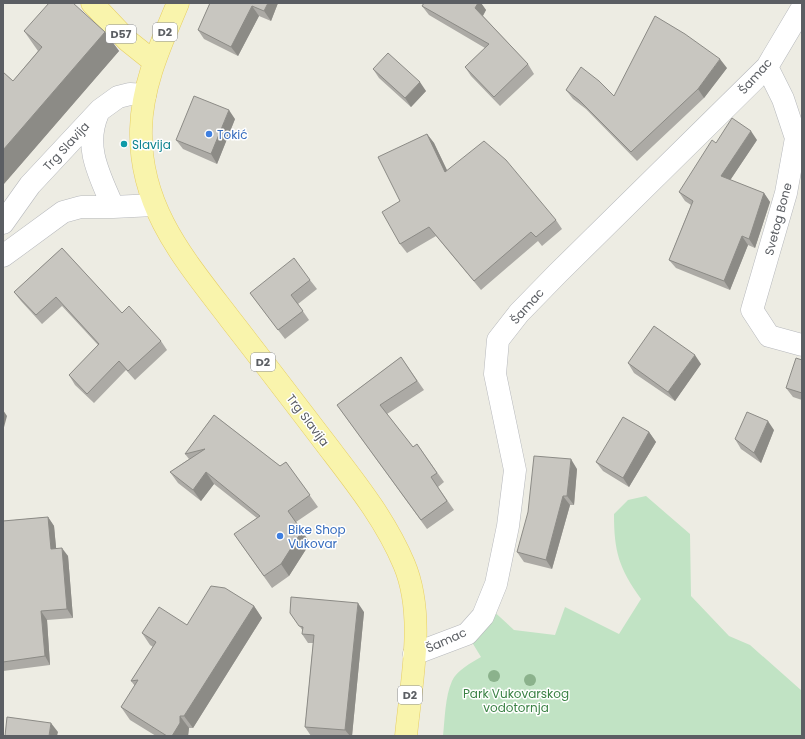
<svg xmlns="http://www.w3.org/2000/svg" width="805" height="739" font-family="Poppins,sans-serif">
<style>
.green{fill:#c1e3c4}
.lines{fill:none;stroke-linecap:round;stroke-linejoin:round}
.minor-casing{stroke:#b6b8bc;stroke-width:23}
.major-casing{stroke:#e7cf62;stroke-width:23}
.minor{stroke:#fff;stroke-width:22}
.major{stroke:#f9f4ac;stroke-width:22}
.tree{fill:#8bb28c}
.wall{fill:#acaaa5}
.shaded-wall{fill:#8c8b86}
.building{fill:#c8c6c0;stroke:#8c8b86}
.shop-dot{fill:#3f7fe0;stroke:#fff;stroke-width:1.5}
.culture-dot{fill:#0f9aa8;stroke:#fff;stroke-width:1.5}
.labels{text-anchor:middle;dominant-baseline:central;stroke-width:3;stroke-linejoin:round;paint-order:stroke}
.shield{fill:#fff;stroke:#8c8e92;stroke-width:1}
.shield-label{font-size:11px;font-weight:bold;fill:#5b5e63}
.street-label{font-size:12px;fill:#5b5e63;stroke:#fff}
.shop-label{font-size:12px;fill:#366cbe;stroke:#fff;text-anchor:start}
.culture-label{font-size:12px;fill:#0d838f;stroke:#fff;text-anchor:start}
.park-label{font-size:12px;fill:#3b8245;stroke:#fff}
</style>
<rect width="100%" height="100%" fill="#edece3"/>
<path class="green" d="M646,496L690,534L691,596L729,636L750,645L802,691V736H443C445,718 445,697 452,681C457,670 471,663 481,657L467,634L488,606L514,630L555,635L565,607L619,634L641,599C619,568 614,552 614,514L628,500Z"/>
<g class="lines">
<defs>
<path id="minor" d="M767,67L783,99L796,138L786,193L752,310L769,336L802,345
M98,113C83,147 100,176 113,207
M3,223L30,185L100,110L118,97L130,94L145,95
M3,256L63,212L81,207H113L154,205
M414,654L467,634L483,616L496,584L508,526L515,470L495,374L498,340L519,313L558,273L767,67L802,8"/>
<path id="major" d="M92,3L128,41L153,61
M178,3C161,44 142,84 141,129C139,208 185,260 230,319C262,360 294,402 326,444C355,482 385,519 404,564C426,616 411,682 406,736"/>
</defs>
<use href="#minor" class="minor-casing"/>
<use href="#major" class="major-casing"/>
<use href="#minor" class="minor"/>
<use href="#major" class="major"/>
</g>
<g class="tree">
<circle cx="494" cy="676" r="6"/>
<circle cx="530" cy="680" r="6"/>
</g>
<path class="wall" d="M210,3H278L271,21L259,16L238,56L204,39L198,30Z
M424,3H481L486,10L483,16L528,64L534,74L500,106L471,76L465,67L485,48L429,15L422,6Z
M24,31L105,32L119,51L3,185V72L13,81L38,51Z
M727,68L704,98L637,161L586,109L573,99L566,90L614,96Z
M373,69L426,91L411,107L379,78Z
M235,119L217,164L183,149L176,140Z
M427,134L434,143L447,170L556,220L562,229L542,246L538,241L481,290L436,236L407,253L400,244V201Z
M757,140L730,180L764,193L770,202L755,248L748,245L730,290L676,268L669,260L691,205L685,201L679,192Z
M62,248L122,313L161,341L167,350L135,380L126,370L94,403L75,385L69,375L98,345L62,306L42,324L21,301L14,292Z
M310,280L317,289L298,304L309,320L285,339L250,293Z
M401,357L424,390L387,414L413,447L417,444L444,482L438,487L454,510L427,529L337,405Z
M802,360V400L793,397L786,388Z
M628,363L701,364L675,401L634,373Z
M214,415L280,466L286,462L318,507L296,522L310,543L289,576L272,588L234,534L257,518L214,484L201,501L178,483L170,472L189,459L185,454Z
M774,430L761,463L741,449L735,439Z
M649,432L656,442L629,487L603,471L596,462Z
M577,469L574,505H570L552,569L524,562L517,552Z
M48,517L54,526L56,548L68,556L73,618L47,620L50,665L3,671V521Z
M254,606L262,618L193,728H189L188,736H156L130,720L121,707L135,686L131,681L153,647L150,645L142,633L187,625Z
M364,612L352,736H311L305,727L313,643H308L302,634L303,631L290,613Z"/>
<path class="shaded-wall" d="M268,3H278L271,21L264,11Z
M478,3H481L486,10L482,17L475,8Z
M252,6L259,16L238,56L231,47Z
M105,32L119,51L3,185V150Z
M720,59L727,68L704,98L698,89Z
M420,82L426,91L411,107L405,98Z
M229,110L235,119L217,164L211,154Z
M751,131L757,140L727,185L721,176Z
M427,134L434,143L452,181L445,172Z
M764,193L770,202L755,248L749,239Z
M742,236L748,245L730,290L724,281Z
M695,355L701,364L675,401L668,392Z
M3,410L7,416L3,431Z
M768,421L774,430L761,463L754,453Z
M649,432L656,442L629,487L623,478Z
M571,459L577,469L574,505L567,496Z
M206,472L214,484L201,501L193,490Z
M563,496L570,505L552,569L546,560Z
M288,511L310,543L289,576L281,564Z
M48,517L54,526L57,557L51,549Z
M62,548L68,556L73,618L67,609Z
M358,603L364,612L352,736H350L345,730Z
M254,606L262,618L193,728L184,716Z
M41,611L47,620L50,665L45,656Z
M180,716L189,728L188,736H172Z
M51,723L58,732L57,736H49Z"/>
<path class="building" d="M49,3H73L105,32L3,150V72L13,81L42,47L24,31Z
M210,3H268L264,11L252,6L231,47L198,30Z
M424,3H478L475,8L528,64L494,97L465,67L489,44L422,6Z
M655,16L685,34L720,59L698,89L631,152L579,100L566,90L581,67L599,81L614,96Z
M388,53L420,82L405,98L373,69Z
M194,96L229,110L211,154L176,140Z
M732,118L751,131L721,176L764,193L749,239L742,236L724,281L669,260L693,201L679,192L712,140L716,143Z
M427,134L445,172L484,141L506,160L556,220L536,237L531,232L474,281L429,227L400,244L382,212L400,201L378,157Z
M62,248L122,313L129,306L161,341L128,371L119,361L87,394L69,375L99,344L56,297L36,315L14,292Z
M294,258L310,280L291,295L303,311L278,330L250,293Z
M654,326L695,355L668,392L628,363Z
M401,357L417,381L380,405L413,447L417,444L437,473L431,477L447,501L421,520L337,405Z
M796,358L802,360V393L786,388Z
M747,412L768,421L754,453L735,439Z
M214,415L280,466L286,462L310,495L288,511L302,531L281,564L264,576L234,534L260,516L206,472L193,490L170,472L205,449L185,454Z
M623,417L649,432L623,478L596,462Z
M534,456L571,459L567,496H563L546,560L517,552L528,512Z
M48,517L51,549L62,548L67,609L41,611L45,656L3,662V521Z
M211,586L225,588L254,606L184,716H180V723L172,736H167L121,707L138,680L131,681L156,642L142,633L159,607L187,625Z
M291,597L358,603L345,730L305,727L314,635L302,634L303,627L299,626L290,613Z
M7,717L51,723L49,736H5Z"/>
<g class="shop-dot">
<circle cx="209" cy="134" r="4"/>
<circle cx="280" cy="536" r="4"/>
</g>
<circle class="culture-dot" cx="124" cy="144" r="4"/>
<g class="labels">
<g class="shield">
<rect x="153" y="23" width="24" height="18" rx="3"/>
<rect x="106" y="25" width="30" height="18" rx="3"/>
<rect x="251" y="353" width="24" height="18" rx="3"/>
<rect x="398" y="686" width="24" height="18" rx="3"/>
</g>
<g class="shield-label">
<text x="165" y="32">D2</text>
<text x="121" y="34">D57</text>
<text x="263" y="362">D2</text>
<text x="410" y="695">D2</text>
</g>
<g class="street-label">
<text transform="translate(755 76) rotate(-48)">Šamac</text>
<text transform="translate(66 146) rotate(-47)">Trg Slavija</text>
<text transform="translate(778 219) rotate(-75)">Svetog Bone</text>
<text transform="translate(527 306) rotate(-48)">Šamac</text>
<text transform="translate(308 420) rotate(53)">Trg Slavija</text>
<text transform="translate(446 640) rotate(-24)">Šamac</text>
</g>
<g class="shop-label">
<text x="217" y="134">Tokić</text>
<text x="288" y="529">Bike Shop<tspan x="288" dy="14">Vukovar</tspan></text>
</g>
<g class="culture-label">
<text x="132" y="144">Slavija</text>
</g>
<g class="park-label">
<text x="516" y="693">Park Vukovarskog<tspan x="516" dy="14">vodotornja</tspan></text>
</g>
</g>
<rect width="805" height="739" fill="none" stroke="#5b5e63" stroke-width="8"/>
</svg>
